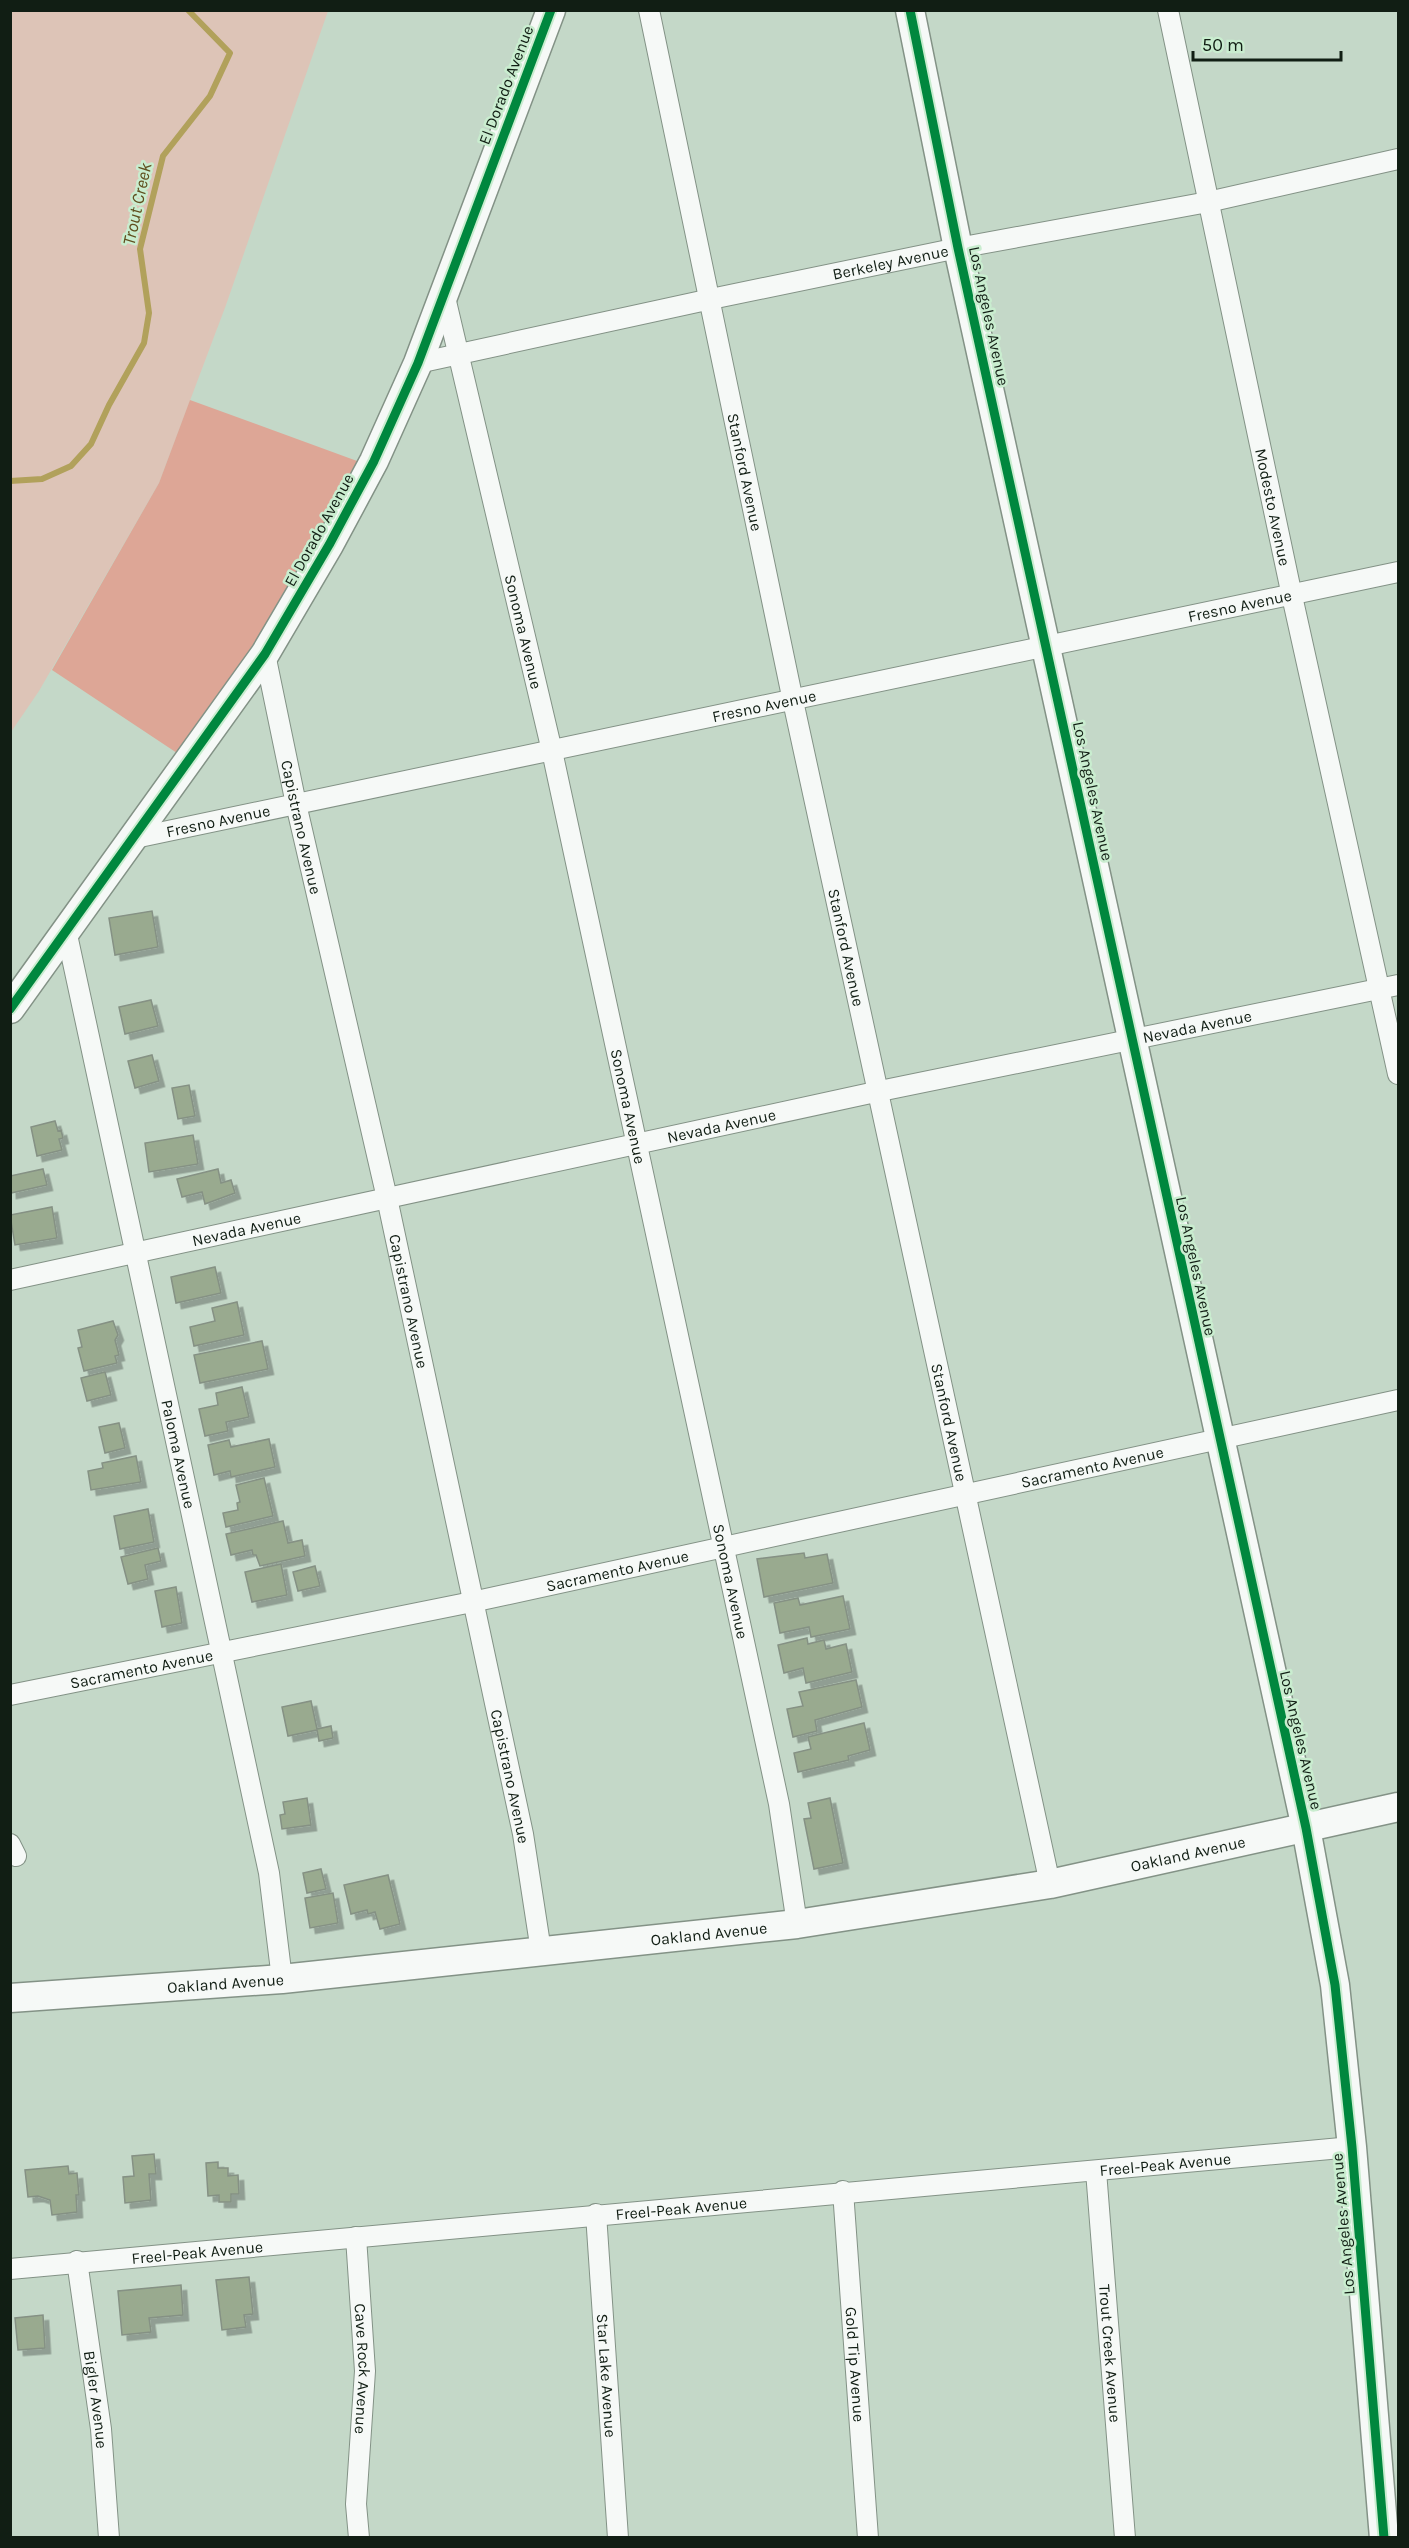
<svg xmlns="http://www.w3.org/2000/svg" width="1409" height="2548" font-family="Karla,sans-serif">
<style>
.green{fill:#ddc4b7}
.forest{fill:#dda696}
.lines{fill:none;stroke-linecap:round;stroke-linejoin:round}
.stream{stroke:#b1a15b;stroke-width:6}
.building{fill:#99aa8f;stroke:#859184;stroke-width:1.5;filter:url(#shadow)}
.street-casing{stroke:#839286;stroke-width:22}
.secondary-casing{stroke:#839286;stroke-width:31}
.street{stroke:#f6f9f7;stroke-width:20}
.secondary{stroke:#f6f9f7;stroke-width:28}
.cycleway-casing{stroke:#c9edcf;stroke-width:13}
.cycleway{stroke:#00873e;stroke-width:9}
.labels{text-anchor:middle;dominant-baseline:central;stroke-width:5;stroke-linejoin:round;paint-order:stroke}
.street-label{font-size:16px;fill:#111e14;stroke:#c9edcf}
.water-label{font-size:18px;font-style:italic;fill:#604f1f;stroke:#c9edcf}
</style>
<defs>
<filter id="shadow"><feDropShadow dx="5.5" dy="5.5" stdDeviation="0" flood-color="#0004"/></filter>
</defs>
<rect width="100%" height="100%" fill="#c4d8c8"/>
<path class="green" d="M11,11H328L226,305L159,483L39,691L11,732Z"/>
<path class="forest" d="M190,400L368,465L304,575L177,753L52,670L159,483Z"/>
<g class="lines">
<path class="stream" d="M10,481L42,479L71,466L91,444L109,405L144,343L149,313L140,249L163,156L210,96L230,53L188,10"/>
</g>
<path class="building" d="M152,911L158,947L115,955L109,918Z
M151,1000L158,1026L125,1034L119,1007Z
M152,1055L159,1081L135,1088L128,1061Z
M189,1085L195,1116L178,1119L172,1088Z
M55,1121L58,1131L61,1130L63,1138L59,1139L62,1150L37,1156L31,1127Z
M193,1135L198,1164L149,1172L145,1143Z
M43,1169L47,1185L11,1193L10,1176Z
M218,1169L221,1183L231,1180L235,1193L205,1204L202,1192L182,1197L177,1179Z
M52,1207L57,1238L15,1245L10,1215Z
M215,1267L221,1293L176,1303L171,1277Z
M237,1302L244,1335L194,1346L190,1327L215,1321L212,1308Z
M113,1321L118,1335L115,1340L119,1355L115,1356L117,1363L84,1371L78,1348L82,1347L78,1330Z
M262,1341L268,1369L200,1383L194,1355Z
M105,1372L111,1395L87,1401L81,1378Z
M242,1387L249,1417L226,1422L228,1431L205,1436L199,1409L218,1405L216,1393Z
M119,1423L125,1448L105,1453L99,1427Z
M269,1439L275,1467L231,1477L230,1471L214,1475L208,1445L229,1440L231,1447Z
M136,1456L141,1482L91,1490L88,1471L103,1468L102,1463Z
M264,1478L273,1516L226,1527L223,1513L238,1510L237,1503L240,1502L236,1485Z
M148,1509L154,1542L120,1549L114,1516Z
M283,1521L288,1543L302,1540L305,1556L260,1566L256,1555H253L252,1550L231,1555L226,1534Z
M158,1548L161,1561L145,1565L148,1579L128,1584L121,1557Z
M804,1553L805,1558L827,1554L833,1583L764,1597L757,1559Z
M281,1564L287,1595L252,1602L245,1572Z
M315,1566L320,1586L298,1591L293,1572Z
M176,1587L182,1623L162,1627L155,1591Z
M843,1596L850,1629L811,1637L809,1627L780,1633L774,1603L798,1598L800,1605Z
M807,1638L808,1644L824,1640L826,1649L846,1644L852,1672L806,1683L803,1668L784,1673L778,1645Z
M856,1680L862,1707L815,1720L817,1731L793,1737L787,1709L803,1706L799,1692Z
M311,1701L317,1729L331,1726L333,1738L319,1741L317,1730L288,1736L282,1707Z
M864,1723L870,1750L848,1756L849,1760L798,1772L794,1753L811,1749L808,1737Z
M307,1798L311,1825L282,1829L280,1815L285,1814L283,1802Z
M830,1798L843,1863L814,1869L804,1819L811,1818L808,1803Z
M321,1869L326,1889L307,1893L303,1873Z
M388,1875L400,1924L380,1929L375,1912L368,1914L367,1910L351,1914L344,1885Z
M333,1893L338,1923L310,1928L305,1898Z
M154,2154L156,2174H149L151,2200L125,2203L123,2177L134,2176L132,2156Z
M218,2162V2168H228V2176L238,2175L239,2194H231V2202H219V2195L208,2196L206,2163Z
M68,2166L69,2174L77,2173L79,2195H76L77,2212L52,2215L50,2200L38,2196L28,2197L25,2170Z
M249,2277L253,2314L244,2315L246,2327L222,2330L216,2280Z
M181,2285L183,2315L149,2318L151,2332L122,2335L118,2291Z
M43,2315L45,2348L18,2350L15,2318Z"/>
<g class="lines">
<defs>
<g id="street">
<path id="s1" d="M649,10L793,701L1050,1884"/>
<path id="s2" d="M1168,10L1292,596L1398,1074"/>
<path id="s3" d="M444,293L552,751L779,1804L797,1924"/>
<path id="s4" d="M418,363L711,299L958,248L1208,202L1398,159"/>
<path id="s5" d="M265,654L296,804L387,1198L523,1834L541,1951"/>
<path id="s6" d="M130,839L1398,572"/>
<path id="s7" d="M66,930L269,1873L282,1979"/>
<path id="s8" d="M10,1280L880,1091L1398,985"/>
<path id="s9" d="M10,1695L472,1602L1398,1400"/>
<path d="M10,1844L16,1856"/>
<path id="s10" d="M1096,2171L1125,2538"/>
<path id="s11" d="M843,2191L868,2538"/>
<path id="s12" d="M596,2214L618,2538"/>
<path id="s13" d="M356,2237L365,2371L356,2504L359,2538"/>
<path id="s14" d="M77,2261L101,2429L109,2538"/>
<path id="s15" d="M10,2269L1352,2147"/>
</g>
<g id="secondary">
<path d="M910,10L958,248L1306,1828L1335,1985L1352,2147L1384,2538"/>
<path d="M10,1009L265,654L329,545L374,461L418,363L551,10"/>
<path id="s16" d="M10,1998L282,1979L797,1924L1050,1884L1398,1807"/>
</g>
</defs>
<use href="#street" class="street-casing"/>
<use href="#secondary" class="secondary-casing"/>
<use href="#street" class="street"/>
<use href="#secondary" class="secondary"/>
<defs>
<path id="cycleway" d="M910,10L958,248L1306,1828L1335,1985L1352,2147L1384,2538
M10,1009L265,654L329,545L374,461L418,363L551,10"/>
</defs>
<use href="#cycleway" class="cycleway-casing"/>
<use href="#cycleway" class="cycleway"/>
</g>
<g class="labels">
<g class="street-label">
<text transform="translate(506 85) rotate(-69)">El Dorado Avenue</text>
<text stroke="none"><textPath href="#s4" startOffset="483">Berkeley Avenue</textPath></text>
<text transform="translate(989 316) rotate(78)">Los Angeles Avenue</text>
<text stroke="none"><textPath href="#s1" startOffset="472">Stanford Avenue</textPath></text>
<text stroke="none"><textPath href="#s2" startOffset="508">Modesto Avenue</textPath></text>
<text transform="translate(319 530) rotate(-61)">El Dorado Avenue</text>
<text stroke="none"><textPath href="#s6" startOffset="1134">Fresno Avenue</textPath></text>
<text stroke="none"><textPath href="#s3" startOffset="348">Sonoma Avenue</textPath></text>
<text stroke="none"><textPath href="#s6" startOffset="648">Fresno Avenue</textPath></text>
<text transform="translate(1093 791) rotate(78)">Los Angeles Avenue</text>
<text stroke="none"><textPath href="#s6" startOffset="90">Fresno Avenue</textPath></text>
<text stroke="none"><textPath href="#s5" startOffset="177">Capistrano Avenue</textPath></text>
<text stroke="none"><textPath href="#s1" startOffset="958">Stanford Avenue</textPath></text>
<text stroke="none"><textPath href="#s8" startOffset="1214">Nevada Avenue</textPath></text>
<text stroke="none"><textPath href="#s3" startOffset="834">Sonoma Avenue</textPath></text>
<text stroke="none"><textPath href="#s8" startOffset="728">Nevada Avenue</textPath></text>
<text stroke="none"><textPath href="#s8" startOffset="242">Nevada Avenue</textPath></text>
<text transform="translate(1196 1266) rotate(78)">Los Angeles Avenue</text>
<text stroke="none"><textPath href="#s5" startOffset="663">Capistrano Avenue</textPath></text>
<text stroke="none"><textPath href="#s1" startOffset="1444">Stanford Avenue</textPath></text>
<text stroke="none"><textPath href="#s7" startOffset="536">Paloma Avenue</textPath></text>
<text stroke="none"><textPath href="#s9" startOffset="1106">Sacramento Avenue</textPath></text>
<text stroke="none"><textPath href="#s9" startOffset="620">Sacramento Avenue</textPath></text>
<text stroke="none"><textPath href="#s3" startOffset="1320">Sonoma Avenue</textPath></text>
<text stroke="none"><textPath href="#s9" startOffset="134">Sacramento Avenue</textPath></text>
<text transform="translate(1301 1740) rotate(77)">Los Angeles Avenue</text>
<text stroke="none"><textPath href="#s5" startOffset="1149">Capistrano Avenue</textPath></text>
<text stroke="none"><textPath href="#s16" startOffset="1188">Oakland Avenue</textPath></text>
<text stroke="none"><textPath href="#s16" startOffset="702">Oakland Avenue</textPath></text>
<text stroke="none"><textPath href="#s16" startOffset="216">Oakland Avenue</textPath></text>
<text stroke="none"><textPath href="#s15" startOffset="1160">Freel-Peak Avenue</textPath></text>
<text stroke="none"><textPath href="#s15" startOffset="674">Freel-Peak Avenue</textPath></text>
<text transform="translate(1343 2224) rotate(-95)">Los Angeles Avenue</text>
<text stroke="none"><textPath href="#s15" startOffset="188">Freel-Peak Avenue</textPath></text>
<text stroke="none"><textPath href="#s10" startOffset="183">Trout Creek Avenue</textPath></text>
<text stroke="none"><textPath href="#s11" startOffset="174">Gold Tip Avenue</textPath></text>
<text stroke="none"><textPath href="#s13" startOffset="132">Cave Rock Avenue</textPath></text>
<text stroke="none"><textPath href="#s12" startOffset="162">Star Lake Avenue</textPath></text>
<text stroke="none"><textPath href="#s14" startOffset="140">Bigler Avenue</textPath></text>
</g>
<g class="water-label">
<text transform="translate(137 204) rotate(-78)">Trout Creek</text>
</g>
</g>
<rect width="1409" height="2548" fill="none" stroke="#111e14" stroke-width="24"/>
<path d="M1193 51v9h148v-9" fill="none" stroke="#111e14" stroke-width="3"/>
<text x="1202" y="51" font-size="18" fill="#111e14" stroke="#c9edcf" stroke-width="4.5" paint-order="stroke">50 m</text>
</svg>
